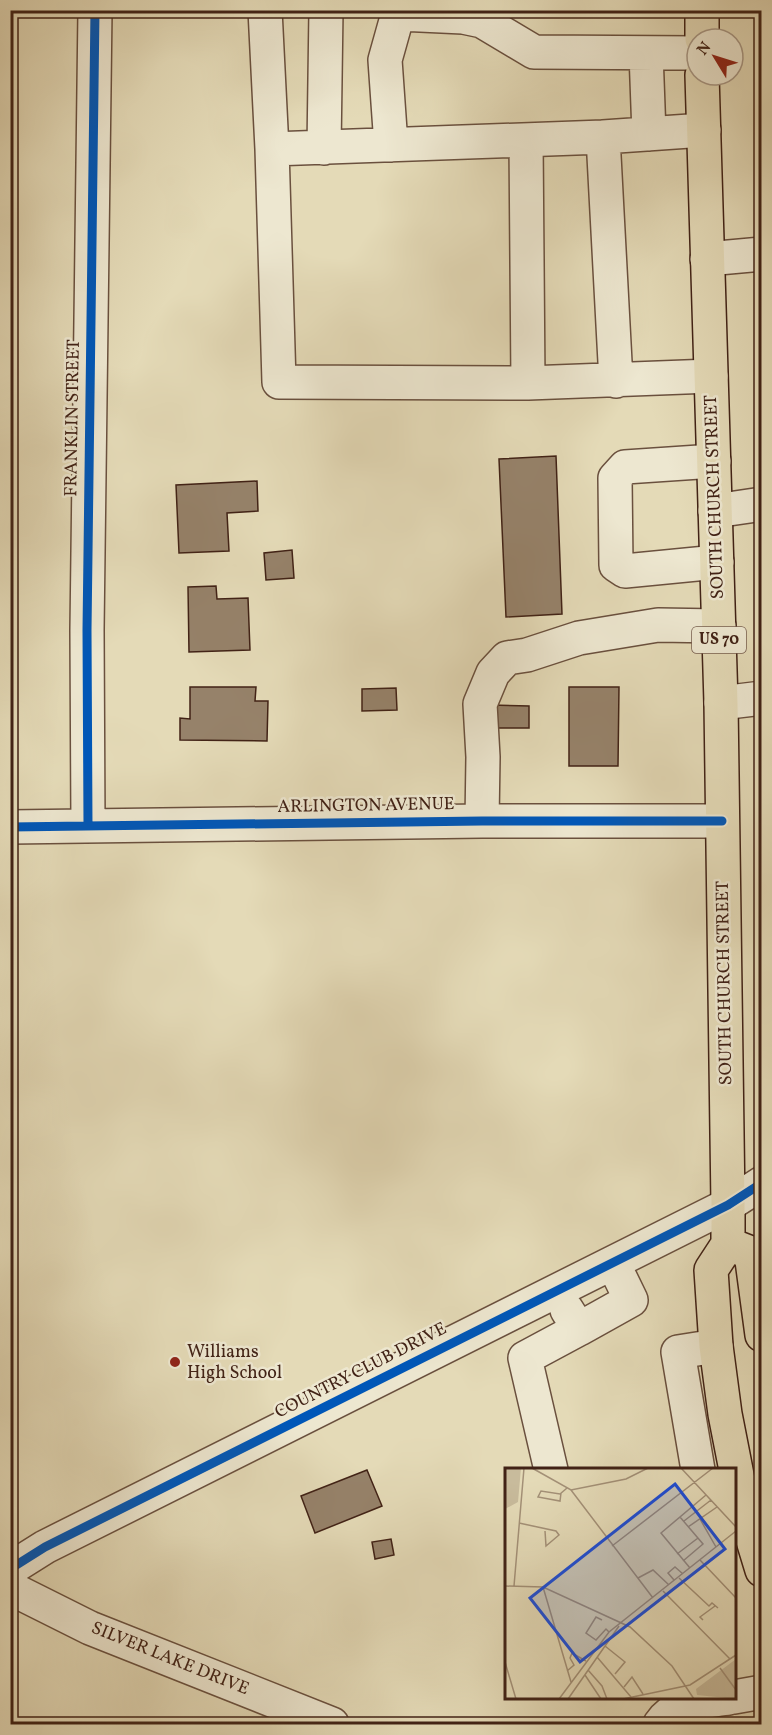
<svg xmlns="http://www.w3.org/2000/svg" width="772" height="1735" font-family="Vollkorn,serif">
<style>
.building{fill:#96826a;stroke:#412216;stroke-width:1.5}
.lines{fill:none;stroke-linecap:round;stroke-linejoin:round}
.minor-casing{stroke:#6a503e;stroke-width:36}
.major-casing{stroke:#412216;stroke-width:36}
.minor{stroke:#ede7d0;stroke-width:33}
.major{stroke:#e4dab7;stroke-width:33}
.cycleway-casing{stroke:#ede7d0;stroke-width:13}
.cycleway{stroke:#0057b8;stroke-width:9}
.poi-dot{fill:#8f2418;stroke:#ede7d0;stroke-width:2}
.labels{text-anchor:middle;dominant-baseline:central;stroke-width:5;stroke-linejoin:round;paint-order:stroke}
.shield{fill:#ede7d0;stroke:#755d4e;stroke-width:1.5}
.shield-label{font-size:16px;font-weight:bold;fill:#412216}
.street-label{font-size:18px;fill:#412216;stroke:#ede7d0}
.poi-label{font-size:18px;fill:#412216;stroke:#ede7d0;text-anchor:start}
.inset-road{fill:none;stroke:#a39077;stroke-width:1.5}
.view{fill:#1d4ed8;fill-opacity:0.15;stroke:#1d4ed8;stroke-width:3}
.inset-edge{fill:none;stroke:#412216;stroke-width:3}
</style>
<rect width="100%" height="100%" fill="#e4dab7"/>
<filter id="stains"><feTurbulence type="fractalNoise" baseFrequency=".00333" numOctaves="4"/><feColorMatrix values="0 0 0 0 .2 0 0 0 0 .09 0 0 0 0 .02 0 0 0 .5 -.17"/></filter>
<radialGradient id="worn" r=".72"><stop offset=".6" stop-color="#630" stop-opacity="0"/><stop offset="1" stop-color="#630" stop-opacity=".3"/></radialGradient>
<path class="building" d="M556,456L562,614L506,617L499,459Z
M257,481L258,511L227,513L229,551L179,553L176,485Z
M292,550L294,578L266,580L264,553Z
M216,586L217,599L248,598L250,650L189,652L188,587Z
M190,687H256L255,701H268L267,741L180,740V718L190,719Z
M569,687H619L618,766H569Z
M396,688L397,710L362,711V689Z
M490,705L529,706V728H490Z
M367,1470L382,1506L315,1533L301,1496Z
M391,1539L394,1555L375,1559L372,1542Z"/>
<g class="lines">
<defs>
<path id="minor" d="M265,10L272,149L279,382L528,383L711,376
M399,14L463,17L482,21L534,52L697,53
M646,53L649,134
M603,137L704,130
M526,140L528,383
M391,145L385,60L399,10
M324,148L326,10
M272,149L603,137L616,381
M707,259L762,254
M714,461L625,467L615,478L616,565L625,571L717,562
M715,511L762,504
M721,703L762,698
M482,821L483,757L480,704L493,673L507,658L527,655L579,638L658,625L719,626
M88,826L87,630L95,10
M10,827L482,821H722
M567,1310L579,1329L631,1300L613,1263
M551,1470L525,1358L579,1329
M698,1470L678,1352L716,1346
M10,1569L45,1547L728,1205L762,1183
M10,1588L90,1628L332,1724
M734,1697L762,1692
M660,1724C675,1701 704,1702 729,1698"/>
<path id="major" d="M702,10V39
M702,75L721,703L728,1205V1244L711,1270L716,1346L725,1414L744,1511L762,1570
M728,1244L751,1253L762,1335"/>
</defs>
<use href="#minor" class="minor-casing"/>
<use href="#major" class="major-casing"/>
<use href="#minor" class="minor"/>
<use href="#major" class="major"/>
<defs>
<path id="cycleway" d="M88,826L87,630L95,10
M10,827L482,821H722
M10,1569L45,1547L728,1205L762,1183"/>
</defs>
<use href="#cycleway" class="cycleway-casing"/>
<use href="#cycleway" class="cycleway"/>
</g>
<circle class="poi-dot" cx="175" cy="1362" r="6"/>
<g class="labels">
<rect class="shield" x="692" y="627" width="54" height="26" rx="4.5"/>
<g class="shield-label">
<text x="719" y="640">US 70</text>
</g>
<g class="street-label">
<text transform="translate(73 418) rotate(-89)">FRANKLIN STREET</text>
<text transform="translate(715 497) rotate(-92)">SOUTH CHURCH STREET</text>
<text transform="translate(366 806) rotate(-1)">ARLINGTON AVENUE</text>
<text transform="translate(725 983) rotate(-91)">SOUTH CHURCH STREET</text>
<text transform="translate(361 1371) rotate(-27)">COUNTRY CLUB DRIVE</text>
<text transform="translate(170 1659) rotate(22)">SILVER LAKE DRIVE</text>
</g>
<g class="poi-label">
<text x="187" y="1352">Williams<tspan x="187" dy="21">High School</tspan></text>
</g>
</g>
<g transform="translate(505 1468)">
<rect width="231" height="231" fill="#e4dab7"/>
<path d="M0,0H16L13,34L0,41ZM231,191V231L192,227L191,221Z" fill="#c8bb9c"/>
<path class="inset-road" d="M27,0L66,22L121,11L143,0M176,0L231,59M66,22L148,130M56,25L55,33L33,29L36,23L55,26L62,20M175,49L198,76L178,93M195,51L211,79M179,53L206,32M14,55L51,63L54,67L41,78L40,63M183,59L212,39M107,78L208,0M172,86L193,70M195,92L231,130M185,100L156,65L201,27M133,110L148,102L164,117M174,110L204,138L207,135L213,140M169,112L163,105L170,99L178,106M0,118L38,119L125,159L167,198L189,231M9,118L19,0M38,119L66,214M158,123L225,191M97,152L91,149L81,165L91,172L101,161L104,164M198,152L195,149L210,138M100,178L120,194L110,206M92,189L126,229M0,194L11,231M215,200L231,222M83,202L97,218L102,231M62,203L69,197L65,190L67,185L81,193M80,207L96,231M119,219L127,209L138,226M54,231L104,164L231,63M63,231L114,158M118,231L185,217L231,187"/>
<path class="view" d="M170,16L220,81L75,194L25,130Z"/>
<rect width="231" height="231" class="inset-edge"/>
</g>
<rect width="772" height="1735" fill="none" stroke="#e4dab7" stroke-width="36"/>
<rect x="12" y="12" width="748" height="1711" fill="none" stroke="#412216" stroke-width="3"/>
<rect x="18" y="18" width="736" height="1699" fill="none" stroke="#412216" stroke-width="1.5"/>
<g transform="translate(715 57) rotate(308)"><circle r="28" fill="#ede7d0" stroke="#a89886" stroke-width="1.5"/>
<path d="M0-4.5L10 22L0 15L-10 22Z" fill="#8f2418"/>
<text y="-9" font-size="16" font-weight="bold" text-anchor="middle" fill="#412216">N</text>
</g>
<rect width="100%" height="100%" filter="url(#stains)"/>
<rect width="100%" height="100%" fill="url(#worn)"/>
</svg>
